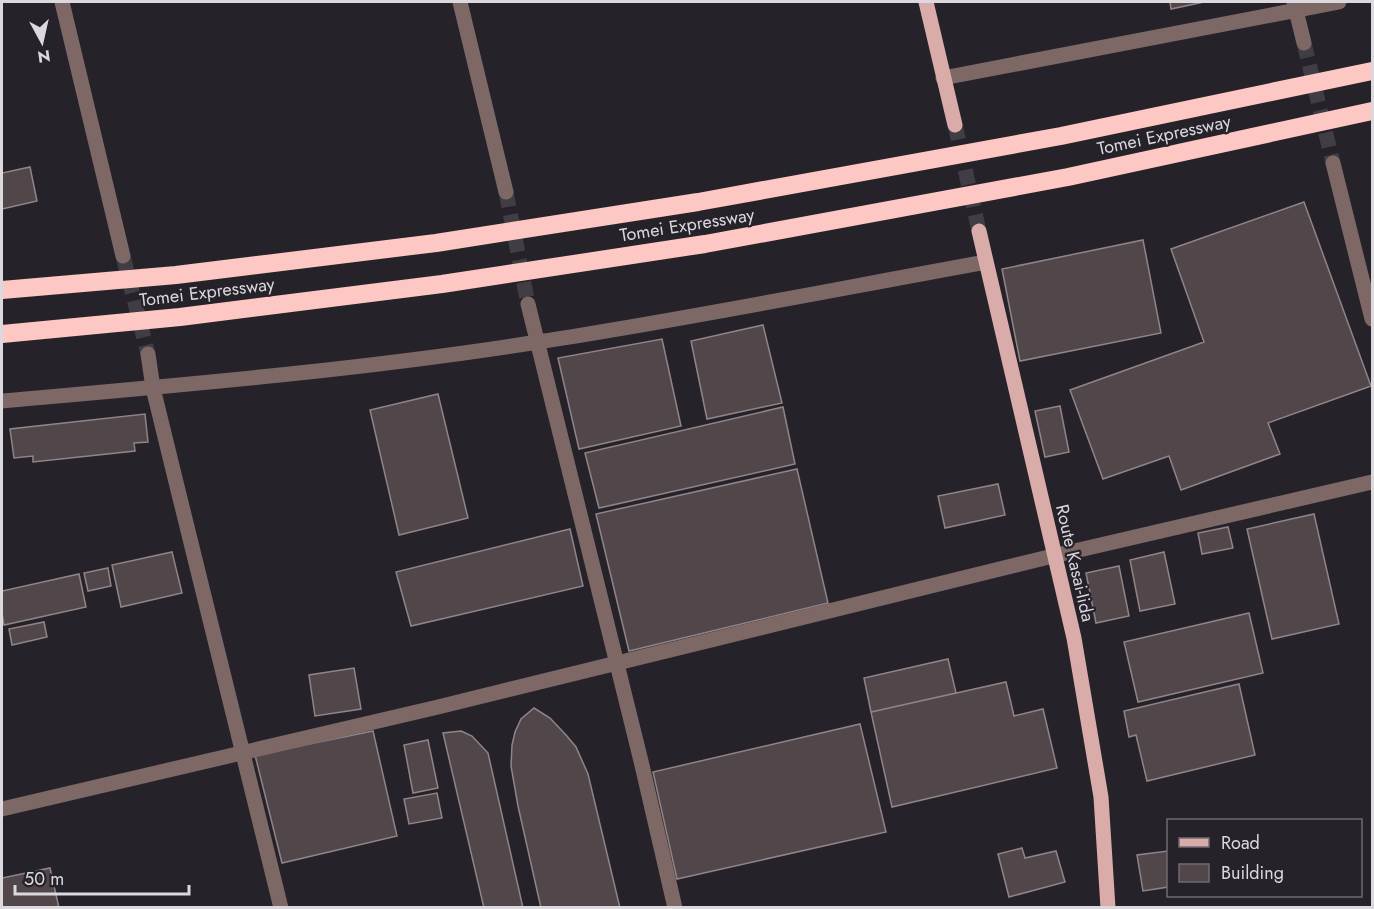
<svg xmlns="http://www.w3.org/2000/svg" width="1374" height="909" font-family="Jost,sans-serif">
<style>
.building{fill:#51464a;stroke:#918488;stroke-width:1.5}
.lines{fill:none;stroke-linecap:round;stroke-linejoin:round}
.minor-tunnel{stroke:#413d45;stroke-width:15;stroke-dasharray:15 8;stroke-linecap:butt}
.major-tunnel{stroke:#413d45;stroke-width:15;stroke-dasharray:15 8;stroke-linecap:butt}
.minor{stroke:#7d6866;stroke-width:15}
.major{stroke:#d9aca9;stroke-width:15}
.highway{stroke:#fdc7c3;stroke-width:18}
.labels{text-anchor:middle;dominant-baseline:central;stroke-width:4.5;stroke-linejoin:round;paint-order:stroke}
.street-label{font-size:18px;fill:#dbd8de;stroke:#26222a}
</style>
<rect width="100%" height="100%" fill="#26222a"/>
<path class="building" d="M1170,2H1204L1171,9Z
M30,167L37,201L2,209V173Z
M1304,202L1371,386L1268,423L1280,454L1181,490L1169,456L1103,479L1070,390L1204,342L1171,249Z
M1143,240L1161,333L1020,361L1002,269Z
M763,325L782,403L707,419L691,341Z
M662,339L681,426L579,449L558,358Z
M438,394L468,518L399,535L370,410Z
M1060,406L1069,452L1045,457L1035,411Z
M783,407L795,464L599,508L585,453Z
M145,414L148,442L134,443L135,451L33,462V456L14,458L10,429Z
M797,469L828,603L629,651L596,514Z
M998,484L1005,515L945,528L938,496Z
M1314,514L1339,624L1272,639L1247,529Z
M1228,527L1233,548L1202,554L1198,533Z
M570,529L583,586L411,626L396,572Z
M172,552L182,593L121,607L112,565Z
M1164,552L1175,604L1140,611L1130,560Z
M1119,566L1129,616L1096,623L1086,573Z
M108,568L111,586L88,591L84,573Z
M79,574L86,607L4,625L2,613V591Z
M1249,613L1263,673L1138,702L1124,642Z
M44,622L47,637L12,645L9,629Z
M948,659L956,693L871,712L864,678Z
M354,668L361,709L315,716L309,675Z
M1006,682L1014,716L1043,709L1057,768L892,807L871,712Z
M1239,684L1255,755L1147,781L1136,735L1129,737L1124,711Z
M534,708L550,718L566,735L576,747L588,774L620,908H541L518,806L511,766L512,745L515,732L521,719Z
M860,724L886,832L677,879L653,772Z
M373,731L397,836L282,863L255,755Z
M461,731L472,736L488,753L523,908H484L443,733Z
M428,740L438,788L413,793L404,745Z
M437,793L442,818L409,824L404,799Z
M1022,848L1025,858L1056,851L1065,882L1009,897L998,854Z
M1168,851V887L1143,891L1137,855Z
M50,868L59,908H2V878Z"/>
<g class="lines">
<path class="minor-tunnel" d="M1304,43L1333,163
M506,192L528,304
M123,256L148,354"/>
<path class="major-tunnel" d="M955,125L979,231"/>
<path class="minor" d="M62,2L123,256
M460,2L506,192
M1294,2L1304,43
M943,78L1339,2
M1333,163L1372,319
M528,304L641,761L675,908
M148,354L153,388L175,478L281,908
M2,401C181,385 360,370 538,342C688,319 837,289 986,262
M2,809L438,707L1053,556L1372,482"/>
<path class="major" d="M926,2L955,125
M979,231L1074,638L1101,797L1108,908"/>
<path class="highway" d="M2,290L176,275L436,243L698,202L1061,136L1372,71
M2,334L180,317L442,284L705,244L1068,177L1372,111"/>
</g>
<g class="labels">
<g class="street-label">
<text transform="translate(1164 135) rotate(-12)">Tomei Expressway</text>
<text transform="translate(687 225) rotate(-9)">Tomei Expressway</text>
<text transform="translate(207 292) rotate(-7)">Tomei Expressway</text>
<text transform="translate(1075 563) rotate(77)">Route Kasai-Iida</text>
</g>
</g>
<rect width="1374" height="909" fill="none" stroke="#dbd8de" stroke-width="6"/>
<rect x="1167" y="819" width="195" height="78" fill="#26222a" stroke="#6e6b72" stroke-width="1.5"/>
<rect x="1179" y="838" width="30" height="9" fill="#d9aca9" stroke="#6e6b72" stroke-width="1.5"/>
<text x="1221" y="849" font-size="18" fill="#dbd8de">Road</text>
<rect x="1179" y="864" width="30" height="18" fill="#51464a" stroke="#6e6b72" stroke-width="1.5"/>
<text x="1221" y="879" font-size="18" fill="#dbd8de">Building</text>
<g transform="translate(42 42) rotate(172)" stroke="#26222a" stroke-width="4.5" paint-order="stroke">
<path d="M0-4.5L10 22L0 15L-10 22Z" fill="#dbd8de"/>
<text y="-9" font-size="16" font-weight="bold" text-anchor="middle" fill="#dbd8de">N</text>
</g>
<path d="M15 885v9h174v-9" fill="none" stroke="#dbd8de" stroke-width="3"/>
<text x="24" y="885" font-size="18" fill="#dbd8de" stroke="#26222a" stroke-width="4.5" paint-order="stroke">50 m</text>
</svg>
